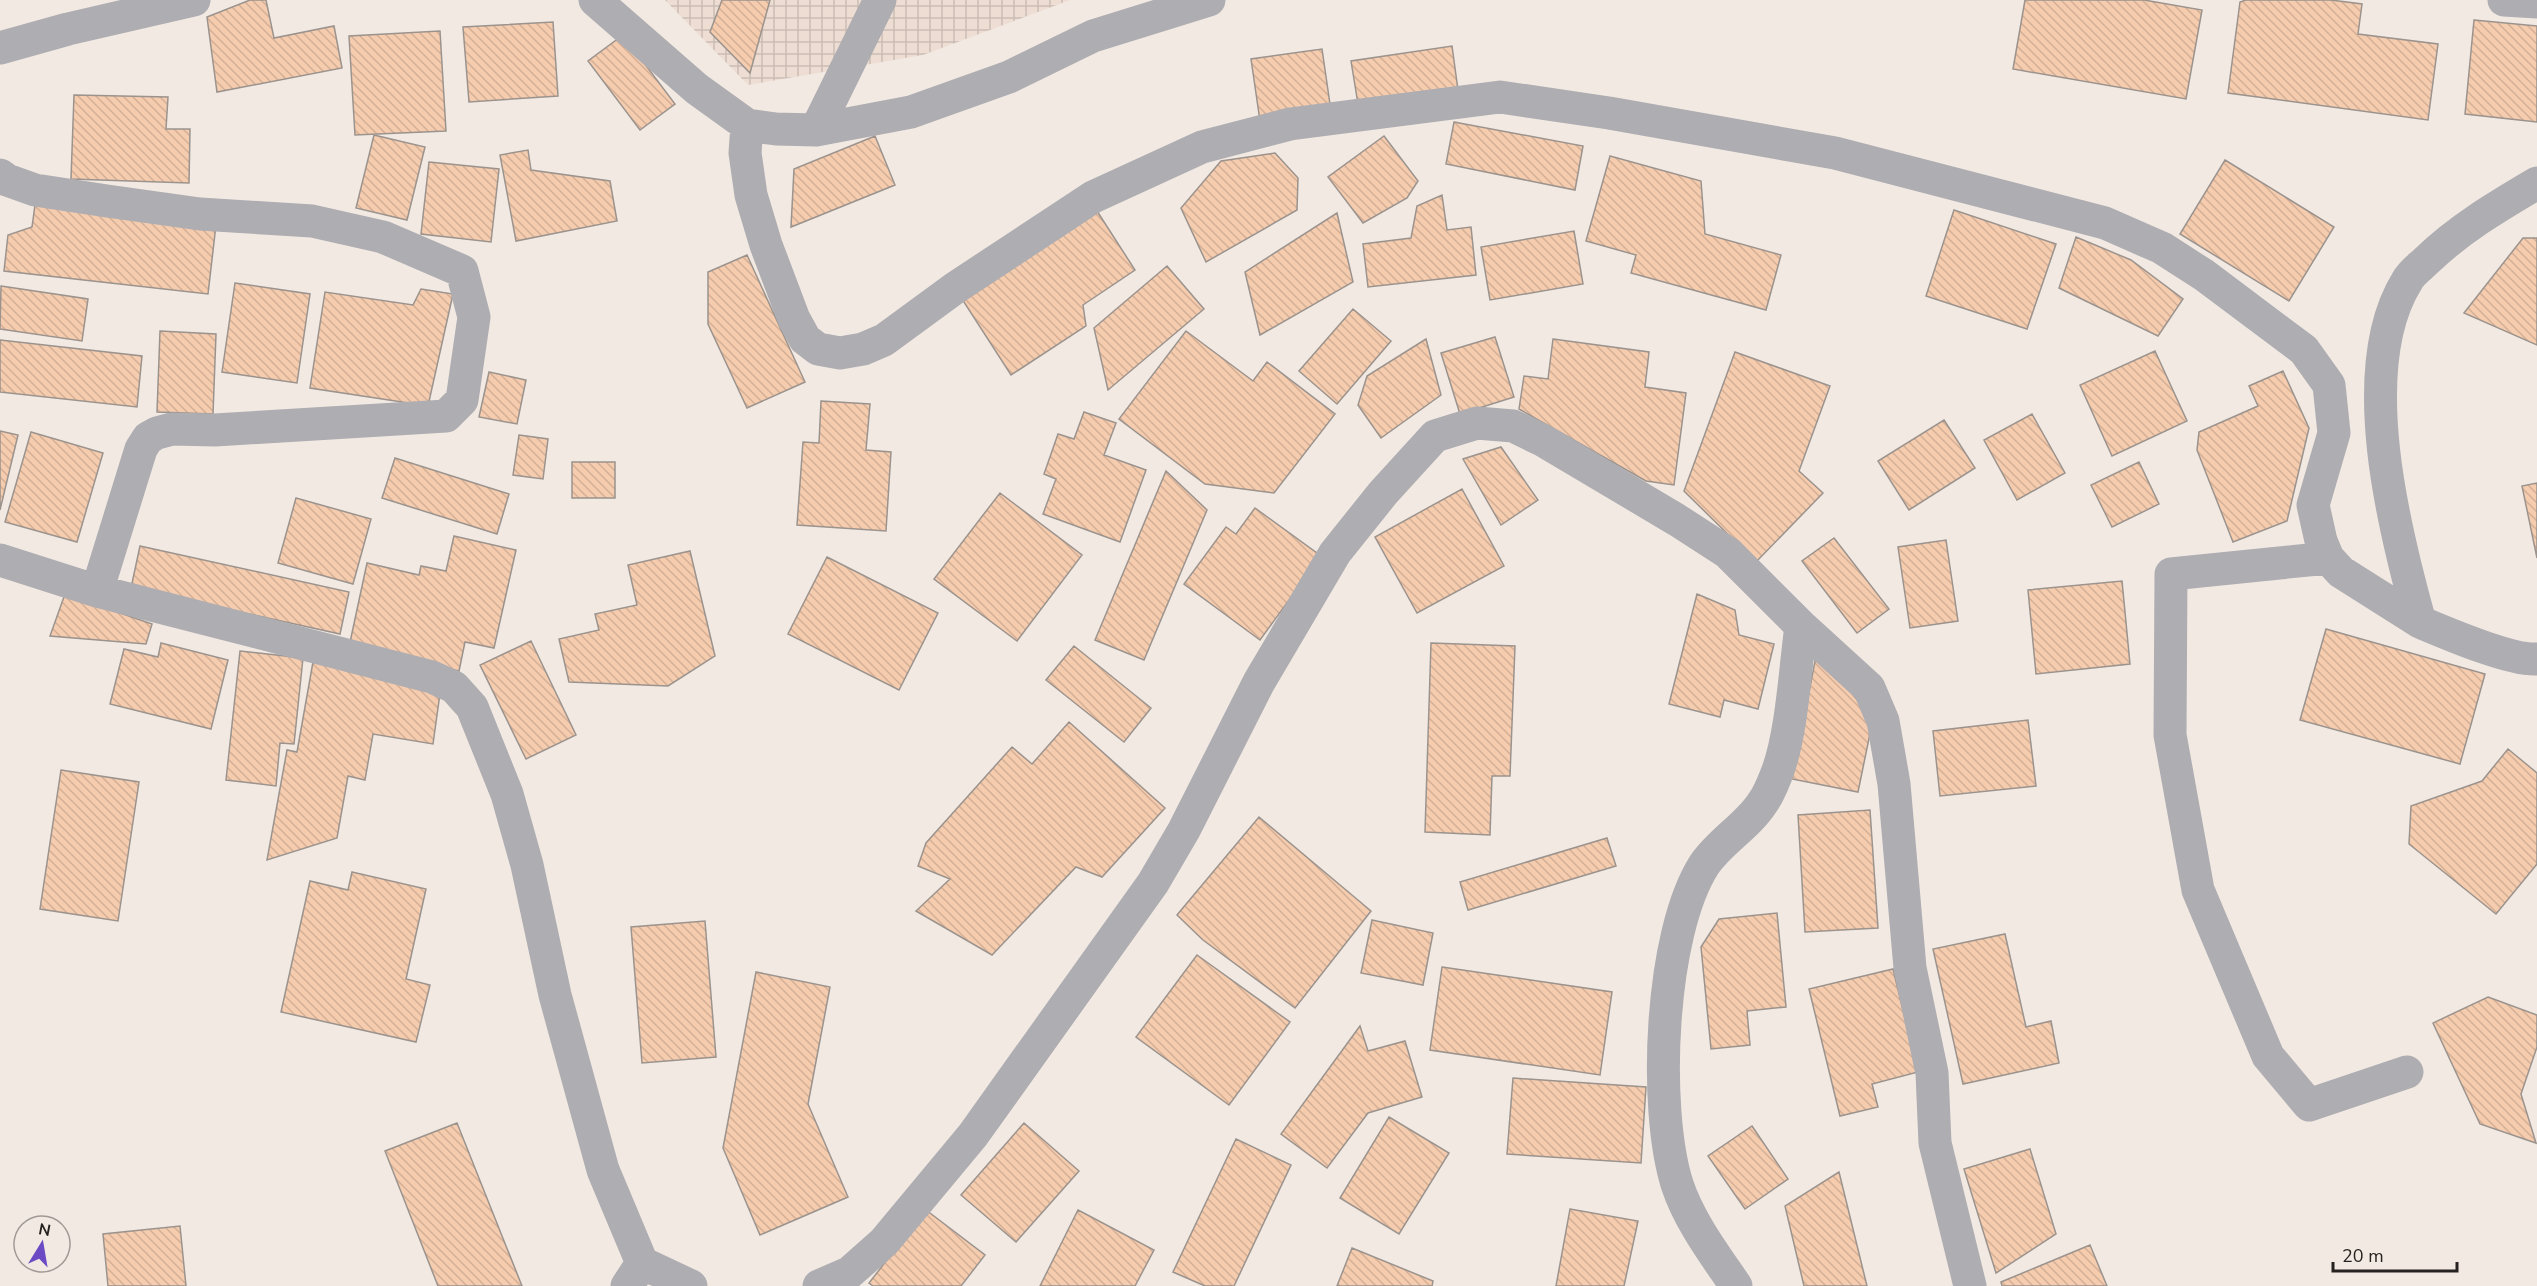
<svg xmlns="http://www.w3.org/2000/svg" width="2537" height="1286" font-family="'Nunito Sans',sans-serif">
<style>
.industrial{fill:url(#industrial-grid)}
.building{fill:url(#building-back-hatch);stroke:#9b938d;stroke-width:1.5}
.lines{fill:none;stroke-linecap:round;stroke-linejoin:round}
.minor{stroke:#aeadb1;stroke-width:33}
</style>
<defs>
<pattern id="industrial-grid" width="8" height="8" patternUnits="userSpaceOnUse" patternTransform="scale(1.5)"><rect width="8" height="8" fill="#edddd2"/><path d="M0 4h8M4 0v8" fill="none" stroke="#cbbdb4"/></pattern>
<pattern id="building-back-hatch" width="6" height="6" patternUnits="userSpaceOnUse" patternTransform="scale(1.5)"><rect width="6" height="6" fill="#f6ccaf"/><path d="M-1 5l2 2M0 0l6 6M5-1l2 2" fill="none" stroke="#d3af96"/></pattern>
</defs>
<rect width="100%" height="100%" fill="#f2e9e3"/>
<path class="industrial" d="M665,0H1070L923,55L748,85Z"/>
<path class="building" d="M250,0H266L274,38L334,26L342,68L217,92L207,17Z
M722,0H770L750,73L710,32Z
M2025,0H2144L2202,10L2186,99L2013,69Z
M2246,0H2331L2362,4L2358,34L2438,44L2428,120L2228,93L2240,2Z
M2474,20L2537,26V122L2465,114Z
M553,22L558,96L469,102L463,27Z
M440,31L446,131L355,135L349,36Z
M623,35L675,104L640,130L588,61Z
M1452,46L1458,90L1358,104L1351,61Z
M1322,49L1331,111L1260,121L1251,59Z
M74,95L168,97L166,129H190L189,183L71,179Z
M1454,122L1583,146L1575,190L1446,164Z
M374,135L425,147L407,220L356,208Z
M875,136L895,185L791,227L794,169Z
M1384,136L1418,181L1407,198L1363,223L1328,177Z
M528,150L531,170L610,181L617,221L516,241L500,155Z
M1275,153L1298,178L1297,210L1206,262L1181,208L1221,161Z
M1610,156L1701,181L1705,234L1781,255L1766,310L1631,273L1636,255L1586,241Z
M2225,160L2334,227L2289,301L2180,234Z
M429,162L499,169L491,242L421,234Z
M1442,195L1447,230L1471,227L1476,275L1368,287L1363,244L1411,238L1417,206Z
M35,205L216,225L208,294L4,271L8,235L32,227Z
M1954,210L2056,244L2027,329L1926,296Z
M1097,211L1135,270L1083,305L1086,326L1011,375L962,299Z
M1337,213L1353,282L1260,335L1245,272Z
M1574,231L1583,284L1490,300L1481,247Z
M2076,237L2131,260L2183,299L2158,336L2059,288Z
M2523,238H2537V345L2464,313Z
M747,255L805,382L747,408L708,324V272Z
M1167,266L1204,309L1108,390L1094,328Z
M235,283L310,294L297,383L222,372Z
M1,286L88,299L82,341L0,329Z
M421,289L453,294L428,406L310,388L325,292L413,305Z
M1353,309L1391,341L1337,404L1299,371Z
M160,331L216,334L213,414L157,412Z
M1186,331L1253,381L1267,362L1335,414L1274,493L1205,484L1119,419Z
M1495,337L1514,397L1460,414L1441,353Z
M1426,339L1441,395L1381,438L1358,405L1367,376Z
M1553,339L1649,352L1645,387L1686,393L1674,485L1646,481L1519,409L1524,376L1548,379Z
M0,340L142,356L137,407L0,392Z
M2155,351L2187,421L2112,456L2080,385Z
M1735,352L1830,386L1799,471L1823,493L1756,562L1684,491Z
M2283,371L2309,428L2287,521L2233,542L2197,450L2199,432L2258,406L2249,386Z
M489,372L526,380L517,424L479,417Z
M821,401L870,404L866,450L891,452L886,531L797,525L803,442L819,443Z
M1084,412L1116,423L1104,455L1146,470L1120,542L1043,514L1056,479L1044,474L1058,434L1074,439Z
M2032,414L2065,473L2017,500L1984,440Z
M1944,420L1975,468L1909,510L1878,461Z
M0,431L18,435L0,510Z
M31,432L103,453L77,542L5,522Z
M519,435L548,439L543,479L513,475Z
M1501,447L1538,500L1501,525L1463,459Z
M395,458L509,494L497,534L382,498Z
M572,462H615V498H572Z
M2139,462L2159,504L2112,527L2091,485Z
M1166,471L1207,510L1144,660L1095,640Z
M2537,483V558L2522,486Z
M1462,489L1504,566L1417,613L1375,537Z
M1000,493L1082,555L1017,641L934,579Z
M296,498L371,519L353,584L278,563Z
M1255,508L1321,556L1260,640L1184,584L1226,527L1236,534Z
M454,536L516,550L494,648L465,642L459,671L349,647L367,563L419,575L421,566L446,571Z
M1834,538L1889,609L1857,633L1802,561Z
M1946,540L1958,621L1910,628L1898,547Z
M140,546L349,592L340,634L131,588Z
M690,551L715,656L668,686L569,682L559,639L599,630L595,614L637,605L628,565Z
M827,557L938,613L899,690L788,634Z
M2122,581L2130,664L2036,674L2028,590Z
M65,594L152,624L146,644L50,636Z
M1697,594L1735,610L1739,635L1774,644L1758,709L1724,700L1720,717L1669,704Z
M2326,629L2485,674L2460,764L2300,720Z
M531,641L576,735L526,759L480,665Z
M161,643L228,660L211,729L110,704L124,649L158,657Z
M1431,643L1515,646L1510,776H1492L1490,835L1425,832Z
M1074,646L1151,708L1124,742L1046,680Z
M240,651L303,658L294,744L280,743L276,786L226,780Z
M1817,651L1873,719L1858,792L1792,779Z
M313,662L441,686L433,744L373,734L365,780L348,776L337,838L267,860L287,750L297,752Z
M2028,720L2036,786L1940,796L1933,731Z
M1069,722L1165,808L1102,877L1076,867L992,955L916,911L950,879L918,866L926,843L1012,747L1032,764Z
M2508,749L2537,773V864L2496,914L2409,844L2411,806L2482,781Z
M61,770L139,782L118,921L40,909Z
M1870,810L1878,928L1805,932L1798,815Z
M1259,817L1371,911L1295,1008L1203,940L1177,915Z
M1607,838L1616,866L1468,910L1460,882Z
M352,872L426,889L406,979L430,985L416,1042L281,1012L310,881L348,890Z
M1777,913L1786,1007L1747,1011L1750,1045L1711,1049L1701,947L1719,919Z
M1372,920L1433,933L1423,985L1361,973Z
M705,921L716,1057L642,1063L631,927Z
M2005,934L2026,1027L2051,1021L2059,1063L1963,1084L1933,949Z
M1197,955L1290,1022L1229,1105L1136,1037Z
M1442,967L1612,992L1600,1075L1430,1050Z
M1893,969L1918,1072L1872,1084L1878,1107L1840,1116L1809,989Z
M756,972L830,987L808,1104L848,1197L760,1235L723,1148Z
M2488,997L2537,1015V1047L2521,1094L2536,1143L2480,1124L2433,1023Z
M1360,1026L1368,1051L1405,1041L1422,1097L1368,1113L1327,1168L1281,1134Z
M1513,1078L1646,1087L1641,1163L1507,1154Z
M1389,1117L1449,1153L1399,1234L1340,1198Z
M457,1123L522,1286H438L385,1151Z
M1024,1123L1079,1171L1016,1242L961,1195Z
M1752,1126L1788,1179L1745,1209L1708,1156Z
M1236,1139L1291,1165L1234,1286H1205L1173,1272Z
M2030,1149L2056,1234L1996,1273L1964,1169Z
M1839,1172L1867,1286H1804L1785,1206Z
M1570,1209L1638,1221L1624,1286H1556Z
M926,1210L985,1255L961,1286H873L869,1283Z
M1078,1210L1154,1250L1135,1286H1040Z
M180,1226L186,1286H108L103,1234Z
M2090,1245L2107,1286H2002L2001,1282Z
M1352,1248L1433,1281L1432,1286H1337Z"/>
<g class="lines">
<path class="minor" d="M595,0L697,89L747,125L776,129L816,130L911,112L1009,77L1093,36L1209,0
M2504,0L2537,2
M0,48L68,29L194,0
M747,125L745,153L751,195L766,245L794,319L805,339L818,349L840,353L863,349L884,340L955,288L1093,197L1202,147L1290,124L1500,97L1609,113L1835,153L2105,223L2162,248L2204,275L2304,350L2329,385L2334,433L2313,505L2321,541L2328,558L2341,572L2420,622
M816,130L880,0
M0,175L7,180L35,190L107,201L200,214L312,221L383,237L462,271L474,317L462,400L446,416L215,430L172,429L157,433L148,438L141,449L97,591
M2537,183C2498,206 2459,229 2426,261C2420,267 2411,273 2407,281C2353,368 2394,529 2420,622C2446,633 2511,661 2537,659
M2328,558L2171,574L2170,735L2198,890L2268,1056L2309,1105L2407,1072
M0,560L97,591L432,677L454,687L472,707L507,794L527,865L555,995L603,1170L642,1263L691,1286
M1801,626L1869,688L1883,721L1894,784L1910,968L1932,1073L1935,1143L1970,1286
M627,1286L642,1263
M819,1286L849,1273L884,1242L973,1135L1153,883L1184,830L1259,682L1335,553L1383,493L1435,436L1477,423L1513,426L1544,441L1677,520L1728,553L1801,626C1795,669 1792,734 1777,773C1773,783 1769,794 1763,802C1748,826 1720,841 1704,865C1660,934 1653,1107 1677,1184C1689,1221 1715,1255 1736,1286"/>
</g>
<g transform="translate(42 1244) rotate(11)"><circle r="28" fill="#f2e9e3" stroke="#a09995" stroke-width="1.5"/>
<path d="M0-4.5L10 22L0 15L-10 22Z" fill="#6b4ac3"/>
<text y="-9" font-size="16" font-weight="bold" text-anchor="middle" fill="#262220">N</text>
</g>
<path d="M2333 1262v9h124v-9" fill="none" stroke="#262220" stroke-width="3"/>
<text x="2342" y="1262" font-size="18" fill="#262220" stroke="#f2e9e3" stroke-width="4.5" paint-order="stroke">20 m</text>
</svg>
